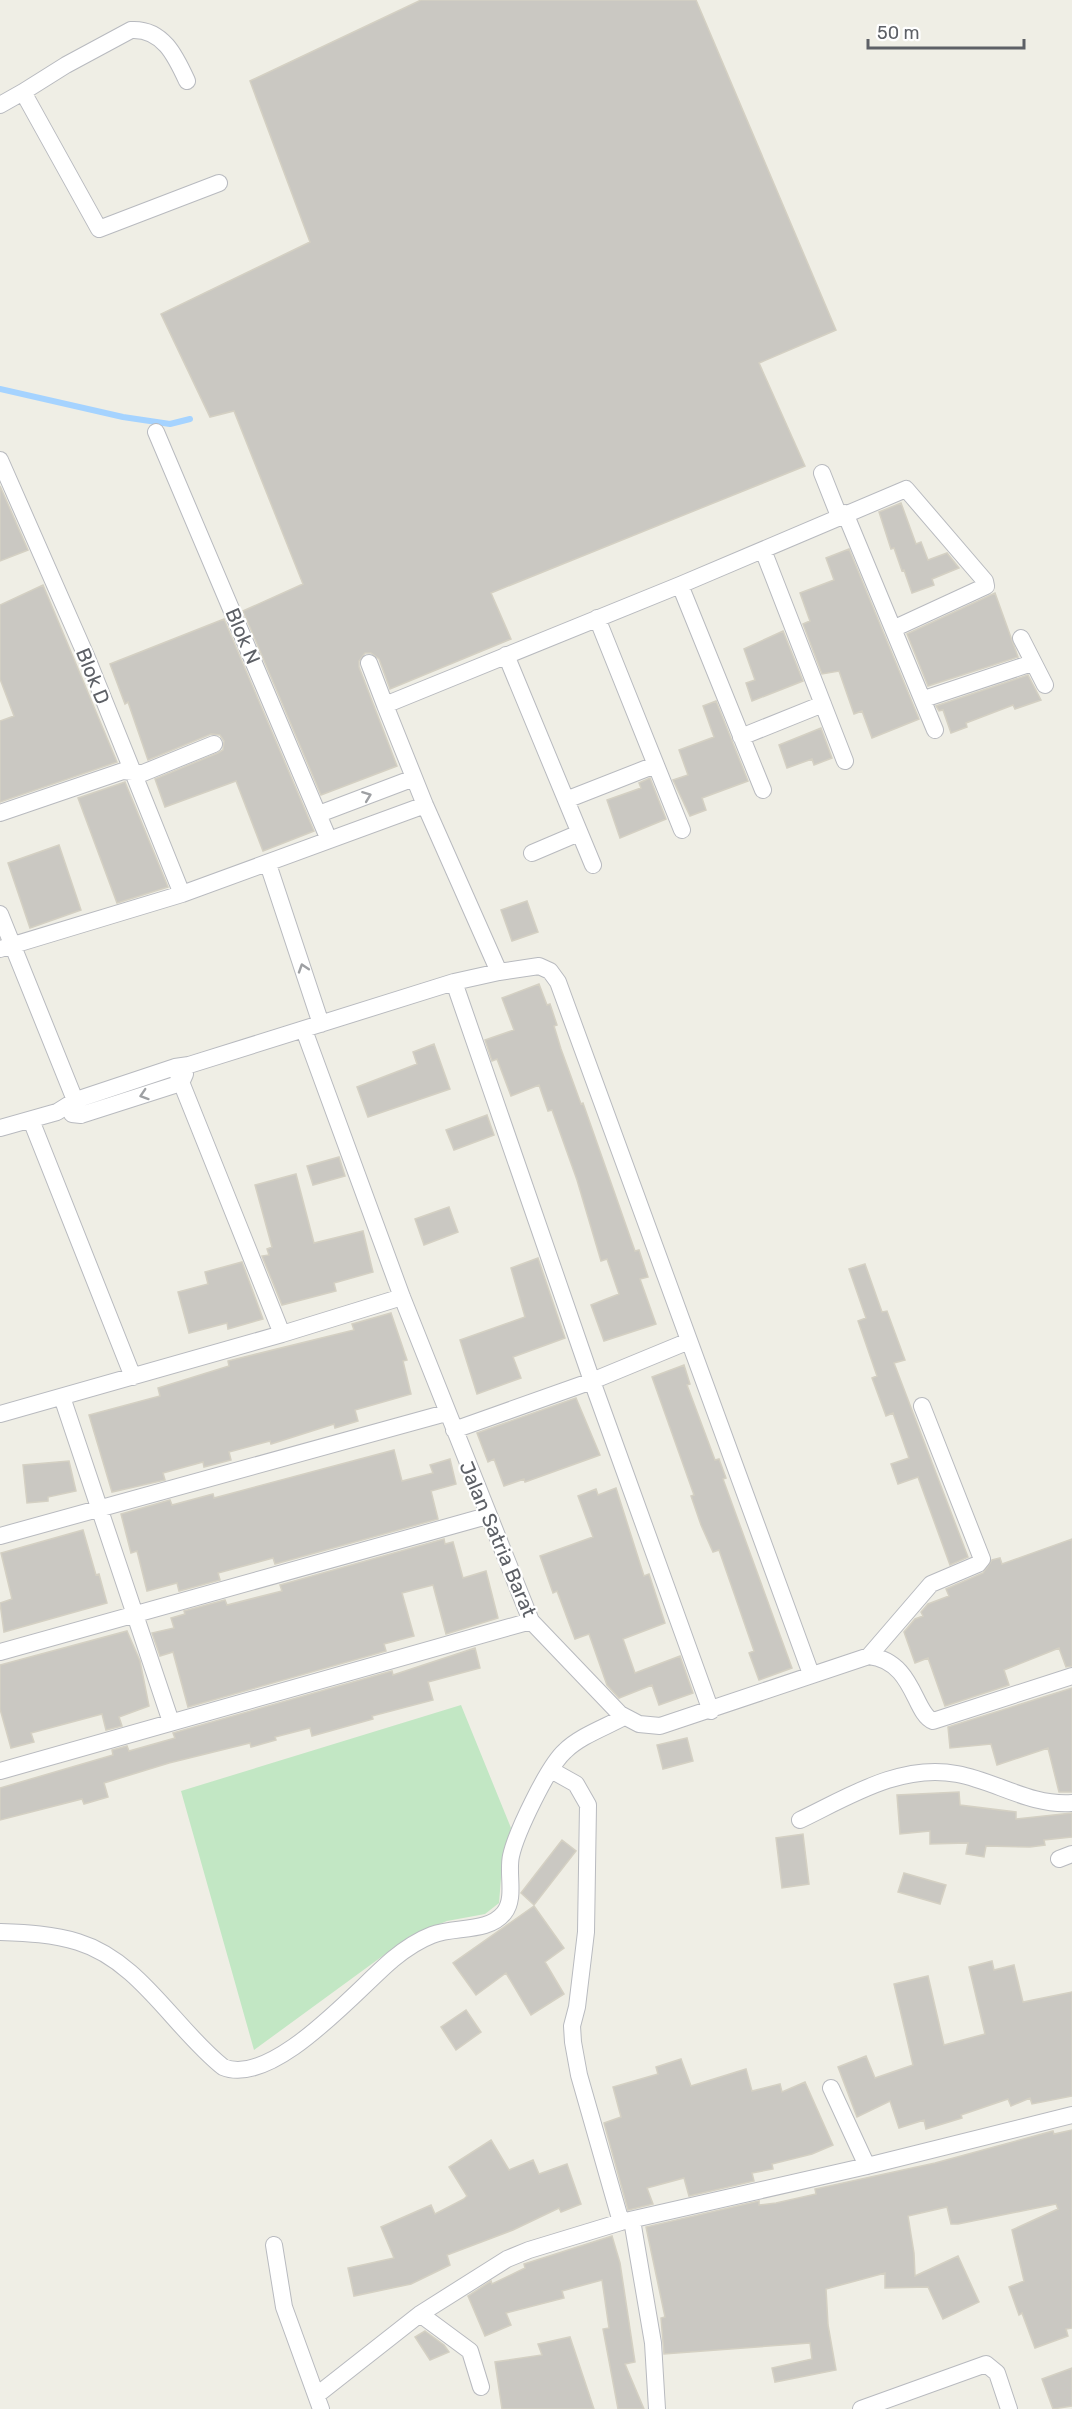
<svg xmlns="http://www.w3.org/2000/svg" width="1072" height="2409" font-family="Rubik,sans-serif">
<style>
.green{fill:#c2e7c4}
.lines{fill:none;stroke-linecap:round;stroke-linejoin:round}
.stream{stroke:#a5d3ff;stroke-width:6}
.building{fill:#cac8c2;stroke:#d4d0c3;stroke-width:1.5}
.street-casing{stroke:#b8babf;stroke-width:18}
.street{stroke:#fff;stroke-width:16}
.oneway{stroke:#9ea0a3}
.labels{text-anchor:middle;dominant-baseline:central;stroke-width:4.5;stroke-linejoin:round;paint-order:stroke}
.street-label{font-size:20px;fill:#5d6066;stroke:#fff}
</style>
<rect width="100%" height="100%" fill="#efeee5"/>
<path class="green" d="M461,1705L511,1828L503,1854L499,1903L485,1914L447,1921L410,1936L254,2050L181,1791Z"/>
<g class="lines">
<path class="stream" d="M0,389L123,417L170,424L190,419"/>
</g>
<path class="building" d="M421,0H696L836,330L759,363L805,466L491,593L511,639L390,689L379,659L371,653H365L359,661V667L397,766L321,795L243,611L303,584L234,411L210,417L161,314L310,242L250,81Z
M0,486L28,550L0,561Z
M901,503L916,544L921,542L928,560L947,553L959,568L932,579L934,585L912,593L904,570L902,571L894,548L891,549L879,512Z
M849,549L919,719L872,738L862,711L854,714L839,671L822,674L803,624L810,621L800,593L834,580L826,558Z
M43,585L117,762L0,802V721L14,716L0,679V605Z
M995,593L1018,657L928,686L907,634Z
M224,619L314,831L263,851L236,781L165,807L155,779L218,753L223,750L224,741L220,735L211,734L148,760L128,702L125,704L110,664Z
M783,631L803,681L752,701L746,683L755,680L744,649Z
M1028,675L1041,700L1015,709L1013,705L966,723L967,727L951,733L943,710L939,711L936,706Z
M716,701L748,781L702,798L706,810L690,816L673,780L688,775L679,750L714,737L703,706Z
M821,728L832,758L814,765L812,759L787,768L779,745Z
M650,778L666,819L620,838L607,800L641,788L639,783Z
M125,782L168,887L117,903L78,798Z
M59,845L81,910L30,928L8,863Z
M527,901L538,932L512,941L501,910Z
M539,984L547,1005L550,1004L557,1025L554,1026L561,1049L581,1104L583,1103L635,1251L639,1250L648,1277L640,1279L656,1324L604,1341L591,1305L619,1294L607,1259L601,1261L577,1180L552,1110L548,1111L539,1085L511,1096L497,1059L492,1061L485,1040L514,1030L502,998Z
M434,1044L450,1089L368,1117L357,1087L417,1064L413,1052Z
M487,1115L494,1135L454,1150L446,1130Z
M339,1157L345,1176L313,1185L307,1166Z
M296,1174L314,1243L363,1231L373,1272L334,1283L336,1291L282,1305L262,1256L269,1255L267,1249L272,1247L255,1185Z
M449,1207L458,1232L424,1245L415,1219Z
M538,1258L565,1338L513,1357L521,1378L477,1394L460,1340L525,1317L511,1268Z
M242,1262L263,1319L228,1329L227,1323L189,1333L178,1292L208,1284L205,1272Z
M865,1264L882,1312L887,1311L905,1360L894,1363L968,1557L950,1565L918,1477L898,1484L891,1464L909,1458L893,1413L886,1416L872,1378L877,1376L858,1321L866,1318L849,1269Z
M391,1313L407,1360L403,1361L411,1394L355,1410L358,1421L335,1428L334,1424L271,1444L270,1441L229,1452L231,1460L204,1467L203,1462L163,1473L165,1480L112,1492L89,1415L160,1396L158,1388L229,1366L228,1361L354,1330L352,1324Z
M684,1365L690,1384L687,1385L715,1460L719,1459L726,1478L723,1479L792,1668L759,1680L749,1653L754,1651L735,1596L719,1550L713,1552L701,1525L691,1496L694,1495L652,1377Z
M576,1398L600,1455L525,1482L524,1479L504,1486L494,1459L488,1462L477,1433Z
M394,1450L402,1481L433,1473L430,1465L450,1459L456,1484L431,1491L438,1519L275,1564L273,1558L218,1573L220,1580L179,1591L177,1583L147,1591L137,1551L131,1553L121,1514L170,1500L172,1505L213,1494L214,1498Z
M69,1461L76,1491L48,1497V1501L27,1503L23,1465Z
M616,1488L644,1576L649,1574L665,1623L623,1639L635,1673L680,1656L693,1693L659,1705L652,1685L619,1698L607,1685L589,1634L575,1639L557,1591L553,1593L540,1556L593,1537L578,1496L596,1489L598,1495Z
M83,1530L96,1575L99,1574L107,1603L4,1632L0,1603L12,1599L1,1553Z
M444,1539L445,1544L453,1542L463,1578L486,1571L498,1618L446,1634L433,1585L402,1593L414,1636L384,1644L386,1651L188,1707L173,1652L160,1656L152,1633L174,1628L171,1618L185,1614L184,1611L225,1600L227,1605L282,1591L280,1585Z
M1072,1539V1666L1066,1667L1059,1648L1004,1670L1009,1685L945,1706L928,1658L915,1663L904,1632L915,1619L923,1616L921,1612L928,1604L949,1596L946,1589L983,1573L992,1560L1000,1558L1002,1564Z
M127,1631L140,1661L149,1706L119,1717L122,1726L106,1730L102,1714L31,1733L34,1742L11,1748L0,1709V1665Z
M475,1648L480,1668L428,1682L433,1700L372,1716L373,1719L312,1736L310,1728L275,1737L276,1740L251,1747L250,1743L169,1763L104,1783L108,1797L84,1804L82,1799L0,1820V1788L113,1755L112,1750L127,1746L129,1751L175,1738L173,1733L392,1671L393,1675Z
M1072,1688V1792H1059L1048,1748L997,1765L991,1744L950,1748L948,1727Z
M687,1738L693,1761L663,1769L657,1745Z
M959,1792L960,1805L1016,1812V1819L1072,1813V1837L1044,1840L1045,1845L1030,1847L986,1846L984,1857L966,1854L968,1843L930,1844V1831L900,1834L897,1795Z
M803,1834L809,1884L782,1888L776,1838Z
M562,1840L576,1851L534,1905L521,1893Z
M904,1873L946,1885L940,1904L898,1892Z
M534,1906L564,1948L545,1962L564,1994L531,2015L506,1973L476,1995L453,1963Z
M992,1961L994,1970L1014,1965L1023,2002L1072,1992V2096L1032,2104L1030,2098L1011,2106L1008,2099L961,2115L962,2118L926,2129L924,2120L899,2128L890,2101L857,2117L838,2067L866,2056L875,2078L913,2065L894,1984L928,1976L944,2045L985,2034L969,1967Z
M466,2010L481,2032L456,2050L441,2027Z
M681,2059L691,2086L746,2069L752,2091L780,2084L782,2092L805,2082L833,2145L812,2154L772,2164L773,2169L752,2173L754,2181L689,2196L684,2178L647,2188L653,2204L628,2210L604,2123L621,2117L613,2087L658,2074L656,2067Z
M1072,2130V2328L1066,2329L1068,2336L1035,2348L1022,2313L1019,2315L1009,2287L1024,2281L1012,2230L1058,2209L1056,2204L958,2224H951L947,2207L908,2216L914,2253L915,2276L958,2256L979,2302L943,2319L928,2287L885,2288V2273L826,2289L828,2325L836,2370L775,2382L772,2368L812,2359L810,2343L664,2354L661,2318L665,2317L646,2227L759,2201V2205L776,2203L816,2194L815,2189L935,2163L1053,2131L1054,2134Z
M491,2140L509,2170L533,2160L539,2174L567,2164L581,2204L561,2212L559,2208L513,2230L447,2255L450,2265L411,2284L354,2296L348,2268L394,2258L381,2227L431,2205L435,2214L464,2199L467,2196L449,2167Z
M612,2236L620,2263L635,2362L625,2364L644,2409H618L603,2329L609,2328L602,2280L562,2291L564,2298L506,2313L511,2325L485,2336L468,2296L491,2281L492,2284L525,2268L524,2264Z
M425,2331L444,2345L449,2352L430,2360L415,2337Z
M570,2337L594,2409H502L495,2362L542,2355L538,2344Z
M1072,2368V2406L1053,2409L1042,2379Z"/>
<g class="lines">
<defs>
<path id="street" d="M23,92L66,65L131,30C163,28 176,57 187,81
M0,105L23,92L99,229L219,183
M156,432L329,840
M0,460L87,658L182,894
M822,473L839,516
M845,513L935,730
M763,550L845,761
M680,585L763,790
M597,618L682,830
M1021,638L1045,685
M506,655L593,865
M369,663L385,705
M924,699L1032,663
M741,737L823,704
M566,800L655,765
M0,813L123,771L143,773L214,744
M319,814L414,778
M532,853L579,833
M268,864L321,1024
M0,914L81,1115
M0,949L182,894L425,805
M499,972L425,805L385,705L680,585L906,489L985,581L986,586L895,628
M454,982L592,1381L711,1711
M304,1030L402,1297L531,1621L620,1714L639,1724L660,1726L869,1656C914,1661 914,1714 933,1721L1072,1676
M175,1067L282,1334
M72,1114L81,1115L181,1083L185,1074
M31,1120L133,1377
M0,1128L57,1112L76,1100L175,1067L189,1065L454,982L499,972L539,966L550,971L558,982L811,1674
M62,1397L171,1722
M0,1414L282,1334L402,1297
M454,1430L592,1381L689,1341
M0,1536L446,1413
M0,1652L487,1516
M869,1656L931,1584L978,1564L982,1559L922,1406
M551,1770L576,1784L588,1805L586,1932L577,2007L572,2026L573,2042L579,2075L621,2222
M0,1771L531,1621
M800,1820C848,1797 901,1763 957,1774C996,1781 1030,1806 1072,1803
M1059,1859L1072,1854
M0,1932C26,1933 53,1934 78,1942C140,1961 174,2028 223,2067C273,2088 358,1988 393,1959C404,1950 419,1940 432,1935C455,1926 488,1933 504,1913C516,1898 507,1874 511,1856C516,1833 548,1766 565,1751C580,1736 606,1727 624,1717
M831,2088L867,2166
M632,2220L653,2343L657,2409
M274,2245L284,2307L321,2409
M420,2314L470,2351L481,2387
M317,2395L420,2314L507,2259L529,2250L621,2222L867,2166L1072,2115
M861,2409L986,2364L997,2373L1009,2409"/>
</defs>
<use href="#street" class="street-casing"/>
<use href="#street" class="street"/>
</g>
<defs><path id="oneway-chevron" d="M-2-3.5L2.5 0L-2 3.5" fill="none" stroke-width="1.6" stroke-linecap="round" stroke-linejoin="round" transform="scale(1.5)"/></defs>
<g class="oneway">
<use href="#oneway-chevron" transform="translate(367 796) rotate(-21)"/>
<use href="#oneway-chevron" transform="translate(303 968) rotate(-108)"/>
<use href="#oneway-chevron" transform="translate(144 1095) rotate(162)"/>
</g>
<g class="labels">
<g class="street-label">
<text transform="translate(243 636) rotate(67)">Blok N</text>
<text transform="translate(93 676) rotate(68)">Blok D</text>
<text transform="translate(498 1539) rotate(67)">Jalan Satria Barat</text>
</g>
</g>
<path d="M868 39v9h156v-9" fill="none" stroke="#5d6066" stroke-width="3"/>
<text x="877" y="39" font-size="18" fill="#5d6066" stroke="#ffffff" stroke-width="4.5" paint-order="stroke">50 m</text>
</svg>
